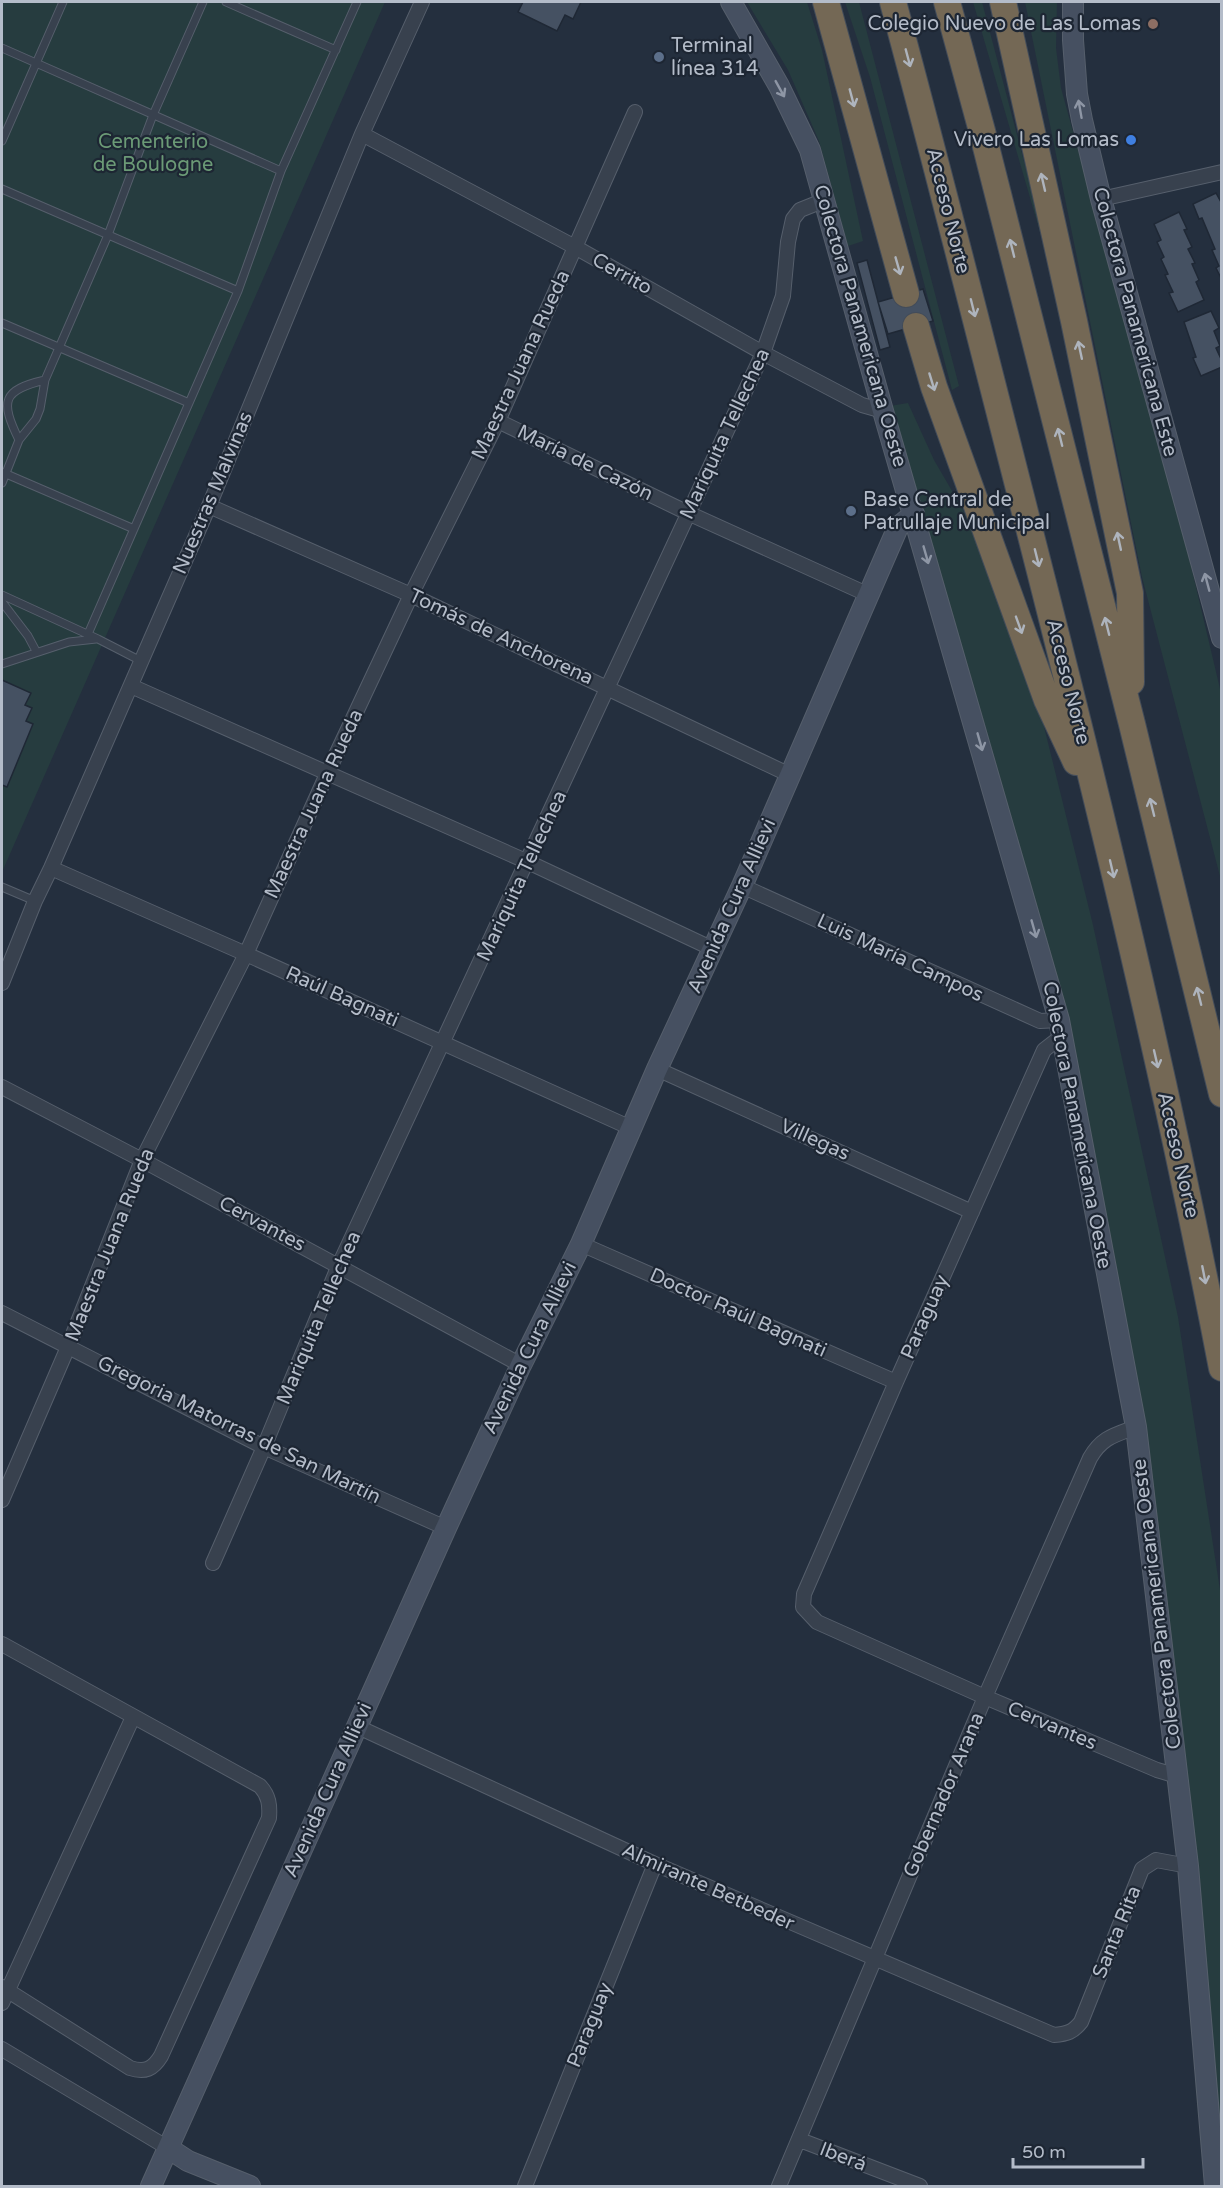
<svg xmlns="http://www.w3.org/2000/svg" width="1223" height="2188" font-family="'Varela Round',sans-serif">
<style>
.green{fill:#263c3f}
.building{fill:#455162;stroke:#1f2835;stroke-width:1.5}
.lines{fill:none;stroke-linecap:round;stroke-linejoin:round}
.lane-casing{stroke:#565f6c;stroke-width:9}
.street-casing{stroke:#565f6c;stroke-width:16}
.secondary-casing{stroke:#565f6c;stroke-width:22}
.highway-casing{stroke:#434c59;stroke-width:28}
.lane{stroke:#38414e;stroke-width:7}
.street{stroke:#38414e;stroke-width:14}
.secondary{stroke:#465061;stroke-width:20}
.highway{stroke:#746855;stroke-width:26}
.oneway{stroke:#aeb4bd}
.oneway2{stroke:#8e96a5}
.education-dot{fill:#8d6e63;stroke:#1d2633;stroke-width:2}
.service-dot{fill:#5c6f8a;stroke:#1d2633;stroke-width:2}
.shop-dot{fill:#3f7fe0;stroke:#1d2633;stroke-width:2}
.labels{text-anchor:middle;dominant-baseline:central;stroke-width:4.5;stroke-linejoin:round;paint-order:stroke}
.poi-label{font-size:20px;fill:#b4bcc9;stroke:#1d2633;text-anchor:end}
.park-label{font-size:20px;fill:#6b9a76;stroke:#1d2633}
.street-label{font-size:20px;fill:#b4bcc9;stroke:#1d2633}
</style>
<rect width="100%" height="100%" fill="#242f3e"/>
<path class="green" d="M2,2H385L2,872Z
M747,2H807L822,50L863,241L848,246L819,141L788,70Z
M845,2H859L959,386L952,390L870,77Z
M973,2H982L1066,321Z
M1025,2H1057L1056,48L1061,88L1182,528L1221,693V880L1142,577Z
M908,403L934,460L962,508L1003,597L1031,674L1093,925L1178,1317L1222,1603L1221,2171L1185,1781L1065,1019L890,406Z"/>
<path class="building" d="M523,2H581L573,19L565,15L557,31L518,12Z
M1216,193L1222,204V280L1216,268L1219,266L1212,250L1215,249L1202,218L1199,219L1193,204Z
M1179,212L1187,229L1184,230L1192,247L1188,249L1195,263L1192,264L1199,280L1196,282L1204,300L1178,312L1169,293L1173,292L1165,275L1168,274L1161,259L1164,257L1157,242L1161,240L1154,224Z
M867,260L890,347L880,350L857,263Z
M923,289L933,321L888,334L878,302Z
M1211,311L1219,328L1214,331L1220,346L1216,348L1222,361V367L1201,376L1193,358L1196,357L1184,322Z
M2,680L31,693L25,705L32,708L26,721L33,724L7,787L2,785Z"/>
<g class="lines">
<defs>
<path id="lane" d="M226,2L336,50
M2,48L281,171
M2,141L63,2
M2,189L238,291
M2,323L189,403
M19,440C0,401 2,390 45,380
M4,473L134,529
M2,483L19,440L36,419L40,409L45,380L108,235L153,115L203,2
M2,595L98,639L141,661
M2,602L28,636L36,651
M88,634L238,291L281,171L357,2
M2,664L69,642L96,639
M2,887L35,901"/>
<path id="street" d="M362,134L575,247L763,353L862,405L883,411
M1101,199L1222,172
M498,421L688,513L869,595
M209,506L411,595L790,775
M131,686L528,862L713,949
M51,868L246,954L631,1128
M742,886L1040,1021L1059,1020
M2,983L35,901L51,868L209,506L362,134L422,2
M1062,1036L1044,1050L896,1382L804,1594L803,1607L817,1622L985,1697L1157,1770L1177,1776
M657,1069L972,1212
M2,1087L142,1160L521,1365
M581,1244L896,1382
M2,1313L264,1447L446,1528
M2,1500L68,1347L142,1160L246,954L327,774L411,595L498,421L635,112
M213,1563L264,1447L339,1265L763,353L783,296L788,242L793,219L800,210L825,200
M2,1644L260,1786C269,1796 270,1805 269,1818L161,2056C153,2069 145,2073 130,2068L2,1987
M356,1726L655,1864L1054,2035C1067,2034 1073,2032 1081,2022L1142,1869L1156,1860L1188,1866
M2,2003L133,1717
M2,2049L168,2148
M800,2140L920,2186
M525,2186L655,1864
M779,2186L985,1697L1090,1458C1102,1437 1115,1435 1136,1427"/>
<path id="secondary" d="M731,2L779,86L810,150L883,411L1059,1020L1136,1427L1188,1866L1215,2186
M1073,2V40L1077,94L1082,120L1101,199L1222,638
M168,2148L188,2161L250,2186
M151,2186L446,1528L521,1365L581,1244L657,1069L742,886L898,527L914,514"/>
<path id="highway" d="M826,2L906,294
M893,2C940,176 984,352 1029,528C1100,806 1168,1086 1222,1368
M947,2L982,131L1132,724L1222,1094
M1003,2L1074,321L1130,593L1131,682
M916,326L934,387L1047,700L1076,762"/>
</defs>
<use href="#lane" class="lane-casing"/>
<use href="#street" class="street-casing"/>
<use href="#secondary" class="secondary-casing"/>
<use href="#highway" class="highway-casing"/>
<use href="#lane" class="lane"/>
<use href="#street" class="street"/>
<use href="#secondary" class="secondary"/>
<use href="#highway" class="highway"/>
</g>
<defs><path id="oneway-shaft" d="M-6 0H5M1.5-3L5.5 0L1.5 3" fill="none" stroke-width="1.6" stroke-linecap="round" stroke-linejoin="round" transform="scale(1.5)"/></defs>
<g class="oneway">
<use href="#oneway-shaft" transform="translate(908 58) rotate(75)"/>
<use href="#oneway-shaft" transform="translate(852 98) rotate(75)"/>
<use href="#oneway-shaft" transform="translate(1043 182) rotate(-103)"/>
<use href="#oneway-shaft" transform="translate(1012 248) rotate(-104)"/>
<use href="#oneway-shaft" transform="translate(898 266) rotate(74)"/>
<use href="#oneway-shaft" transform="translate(973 308) rotate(76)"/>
<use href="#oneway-shaft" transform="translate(1080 350) rotate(-102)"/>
<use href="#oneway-shaft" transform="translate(932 382) rotate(73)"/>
<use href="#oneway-shaft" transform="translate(1060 437) rotate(-104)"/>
<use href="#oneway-shaft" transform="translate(1119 541) rotate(-102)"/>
<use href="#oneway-shaft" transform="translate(1037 558) rotate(76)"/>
<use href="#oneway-shaft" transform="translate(1019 625) rotate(70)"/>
<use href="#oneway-shaft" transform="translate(1107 626) rotate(-104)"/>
<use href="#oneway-shaft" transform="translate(1152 807) rotate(-104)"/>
<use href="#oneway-shaft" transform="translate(1112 869) rotate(77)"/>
<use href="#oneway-shaft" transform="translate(1199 996) rotate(-104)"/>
<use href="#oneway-shaft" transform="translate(1156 1059) rotate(77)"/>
<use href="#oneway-shaft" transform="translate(1204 1275) rotate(79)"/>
</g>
<g class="oneway2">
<use href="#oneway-shaft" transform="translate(780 89) rotate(61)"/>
<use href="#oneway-shaft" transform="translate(1080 109) rotate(-100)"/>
<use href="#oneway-shaft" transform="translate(926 555) rotate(74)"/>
<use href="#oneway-shaft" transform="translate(1207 582) rotate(-105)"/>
<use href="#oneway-shaft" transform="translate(980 742) rotate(74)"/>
<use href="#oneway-shaft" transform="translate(1034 929) rotate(74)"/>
</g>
<circle class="education-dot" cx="1153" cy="24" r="6"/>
<g class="service-dot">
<circle cx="659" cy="57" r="6"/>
<circle cx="851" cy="511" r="6"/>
</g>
<circle class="shop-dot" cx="1131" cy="140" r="6"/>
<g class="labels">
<g class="poi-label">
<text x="1141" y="24">Colegio Nuevo de Las Lomas</text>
<text x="671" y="46" text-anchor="start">Terminal<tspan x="671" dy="23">línea 314</tspan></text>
<text x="1119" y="140">Vivero Las Lomas</text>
<text x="863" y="500" text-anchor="start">Base Central de<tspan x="863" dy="23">Patrullaje Municipal</tspan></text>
</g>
<g class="park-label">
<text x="153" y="142">Cementerio<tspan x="153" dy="23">de Boulogne</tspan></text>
</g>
<g class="street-label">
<text transform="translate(948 211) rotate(76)">Acceso Norte</text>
<text transform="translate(622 274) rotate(29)">Cerrito</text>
<text transform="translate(1135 322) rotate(75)">Colectora Panamericana Este</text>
<text transform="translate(860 326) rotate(74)">Colectora Panamericana Oeste</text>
<text transform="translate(521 365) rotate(-65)">Maestra Juana Rueda</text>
<text transform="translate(725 434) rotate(-65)">Mariquita Tellechea</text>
<text transform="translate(585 463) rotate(26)">María de Cazón</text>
<text transform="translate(213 493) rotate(-67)">Nuestras Malvinas</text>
<text transform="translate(501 637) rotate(25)">Tomás de Anchorena</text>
<text transform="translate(1068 682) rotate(76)">Acceso Norte</text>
<text transform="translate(314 804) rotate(-65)">Maestra Juana Rueda</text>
<text transform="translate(522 876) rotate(-65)">Mariquita Tellechea</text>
<text transform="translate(732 906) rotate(-66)">Avenida Cura Allievi</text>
<text transform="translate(900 958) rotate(25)">Luis María Campos</text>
<text transform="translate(342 997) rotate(24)">Raúl Bagnati</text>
<text transform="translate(1077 1125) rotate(79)">Colectora Panamericana Oeste</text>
<text transform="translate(815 1140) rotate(24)">Villegas</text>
<text transform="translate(1178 1155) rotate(77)">Acceso Norte</text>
<text transform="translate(262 1224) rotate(28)">Cervantes</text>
<text transform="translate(110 1245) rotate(-68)">Maestra Juana Rueda</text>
<text transform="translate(738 1313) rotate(24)">Doctor Raúl Bagnati</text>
<text transform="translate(925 1317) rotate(-66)">Paraguay</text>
<text transform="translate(319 1318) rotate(-67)">Mariquita Tellechea</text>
<text transform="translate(530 1348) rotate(-64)">Avenida Cura Allievi</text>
<text transform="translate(239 1430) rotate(26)">Gregoria Matorras de San Martín</text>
<text transform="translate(1157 1604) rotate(-97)">Colectora Panamericana Oeste</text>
<text transform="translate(1052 1726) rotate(23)">Cervantes</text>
<text transform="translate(328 1790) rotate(-66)">Avenida Cura Allievi</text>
<text transform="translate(944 1795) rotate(-67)">Gobernador Arana</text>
<text transform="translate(708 1887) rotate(24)">Almirante Betbeder</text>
<text transform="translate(1117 1932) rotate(-68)">Santa Rita</text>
<text transform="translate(590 2025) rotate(-68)">Paraguay</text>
<text transform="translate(843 2157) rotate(21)">Iberá</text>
</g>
</g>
<rect width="1223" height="2188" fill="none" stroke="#b4bcc9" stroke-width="6"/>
<path d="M1013 2158v9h130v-9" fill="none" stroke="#b4bcc9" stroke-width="3"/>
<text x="1022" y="2158" font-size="18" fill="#b4bcc9" stroke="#1d2633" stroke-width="4.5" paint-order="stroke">50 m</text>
</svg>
